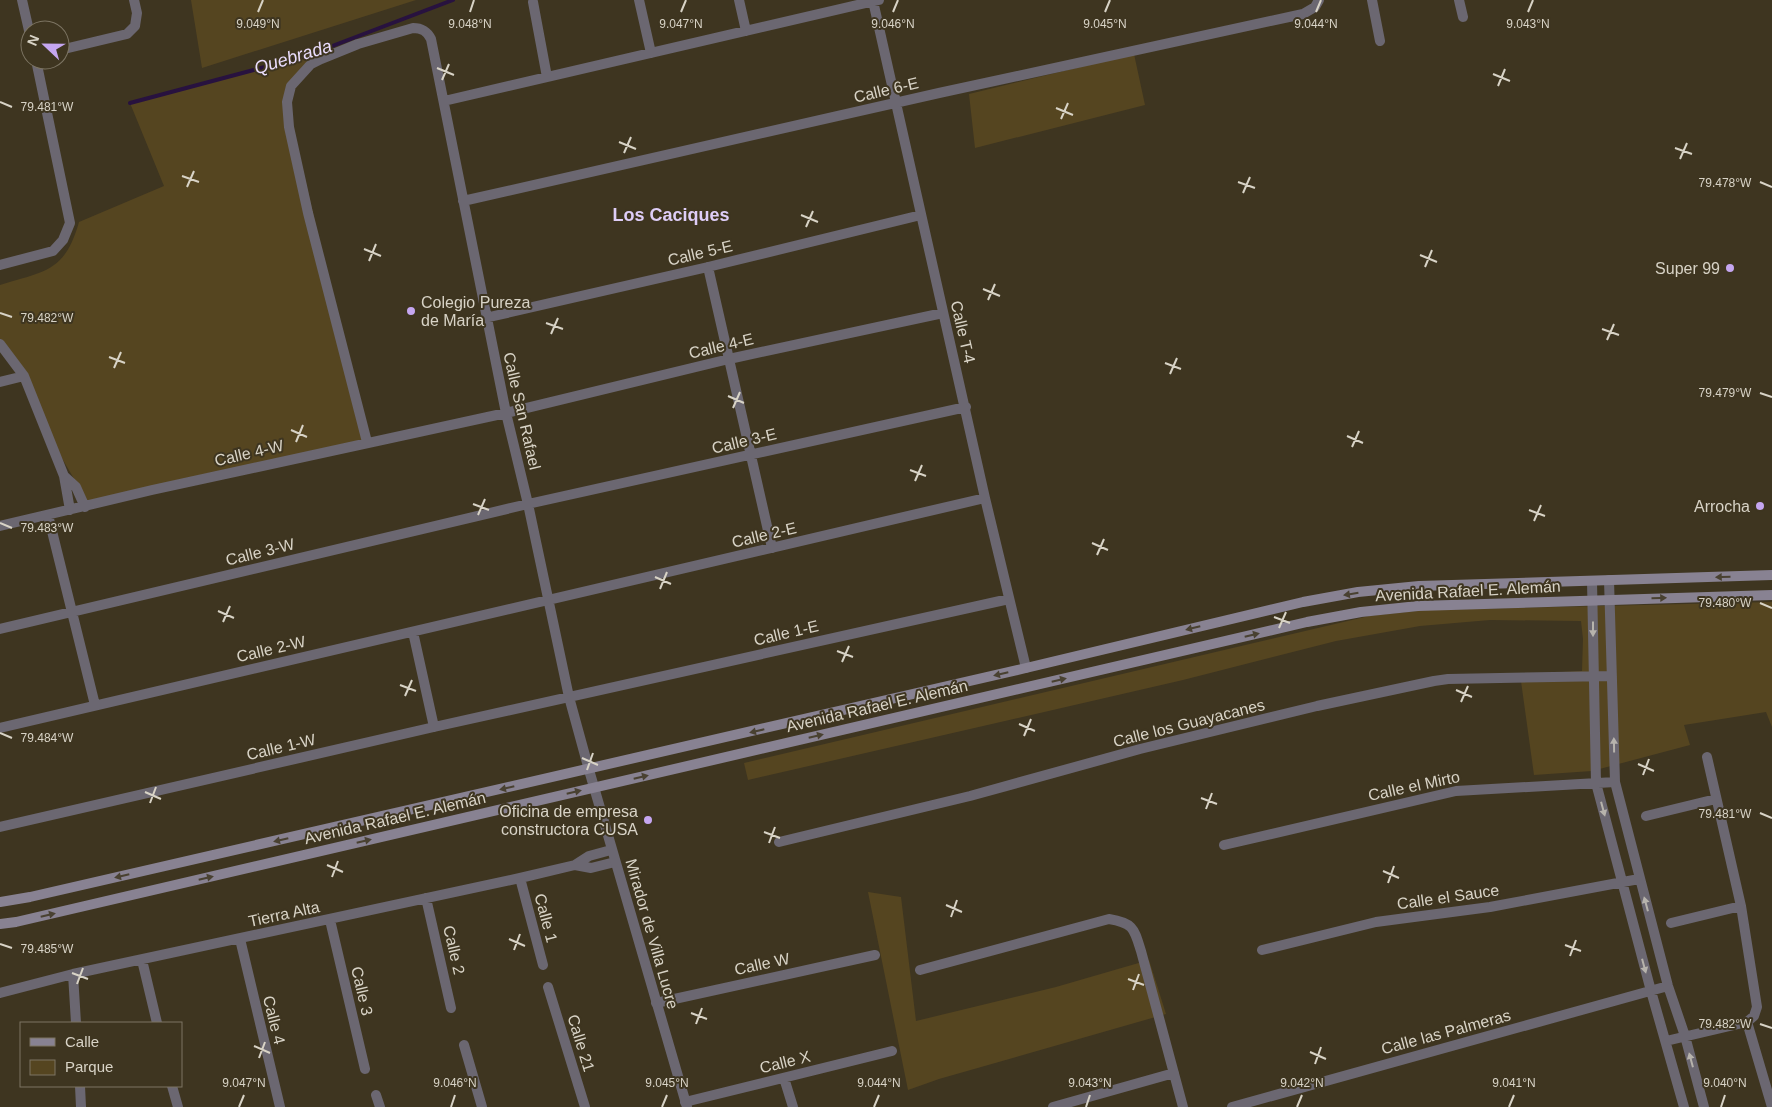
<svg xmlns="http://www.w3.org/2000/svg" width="1772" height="1107" font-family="Helvetica,sans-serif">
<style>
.green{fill:#554520}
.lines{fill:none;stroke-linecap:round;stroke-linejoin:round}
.stream{stroke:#28123f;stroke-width:4}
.minor{stroke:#6b6771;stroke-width:10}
.tertiary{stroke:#6b6771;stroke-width:10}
.secondary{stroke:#888292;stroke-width:10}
.oneway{fill:#494131}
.oneway2{fill:#b7b3ac}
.ticks{fill:none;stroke:#d8d3c6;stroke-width:2}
.poi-dot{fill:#c5a6f0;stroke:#3e3520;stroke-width:2}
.labels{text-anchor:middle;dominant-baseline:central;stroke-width:4;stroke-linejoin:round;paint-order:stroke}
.street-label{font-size:16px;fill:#d8d3c6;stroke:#3e3520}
.poi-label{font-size:16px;fill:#d8d3c6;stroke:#3e3520;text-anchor:end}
.water-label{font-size:18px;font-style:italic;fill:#eaddfd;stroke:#3e3520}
.neighbourhood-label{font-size:18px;font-weight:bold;fill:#decdf7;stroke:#3e3520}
.ticks-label{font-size:12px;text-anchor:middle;fill:#d8d3c6;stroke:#3e3520;stroke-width:4;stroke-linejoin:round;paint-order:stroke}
</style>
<rect width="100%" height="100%" fill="#3e3520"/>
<path class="green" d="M191,0H416L202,68Z
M1134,54L1145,105L975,148L969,94Z
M306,56L311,64L287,102L367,442L90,506L63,460L0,342V285C45,271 65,272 79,222L164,186L130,103Z
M1772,602V727L1766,712L1684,725L1690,745L1592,771L1534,775L1520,674L1582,671L1583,639L1581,621L1490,620L1420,626L1336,641L1183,680L748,780L744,763L1369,616L1427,610Z
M868,892L901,897L916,1021L1056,987L1149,960L1166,1014L939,1079L908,1090Z"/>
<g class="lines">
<path class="stream" d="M130,103L306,56L453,0"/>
<path class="minor" d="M22,0L30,35
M639,0L651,53
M739,0L746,31
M1372,0L1380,41
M1459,0L1463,17
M873,1L985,498L1026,668
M533,2L547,77
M60,50L127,34L135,26L137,13L134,0
M444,101L879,0
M463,201L939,93L1303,14L1315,7L1319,0
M0,265L53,251L63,240L70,223L36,60
M708,267L772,548
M485,318L708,267L921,215
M0,344L24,376L64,476L70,510
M0,382L24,376
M367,442L308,213L289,127L287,102L291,86L311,64L321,59L358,44L413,28C422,28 427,31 431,39L506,413L528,504L569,697L589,770
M64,476L76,487L85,507
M48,515L95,705
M0,526L152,490L506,413L729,359L943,313
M1609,580L1615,782L1668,986L1685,1036L1704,1107
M1592,581L1596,783L1651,991L1684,1107
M0,629L528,504L966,407
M413,632L434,727
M0,728L985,498
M1646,816L1716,799
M0,827L434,727L1009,599
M779,842L970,796L1140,749L1317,706L1434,681L1448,679L1612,676
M1224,845L1456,791L1615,782
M575,865L591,868L615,862
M520,878L543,965
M426,898L451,1008
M330,920L365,1069
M1671,923L1741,906
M240,939L280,1107
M1262,950L1376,922L1490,907L1639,879
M142,960L157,1023
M920,970L1109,919C1134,923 1134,929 1141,951L1183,1107
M73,974L76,1023
M548,987L585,1107
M0,993L73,974L520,878L575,865L589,856L611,850
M656,1003L875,955
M1747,1022L1772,1107
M1666,1041L1747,1022L1754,1016L1757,1007L1741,906L1707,757
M464,1045L482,1107
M784,1078L793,1107
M80,1086L81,1107
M172,1086L178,1107
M376,1095L380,1107
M685,1102L892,1051
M1053,1107L1174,1073
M1232,1107L1668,986"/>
<path class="tertiary" d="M589,770L687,1107"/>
<path class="secondary" d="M0,902L30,897L1026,668L1303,602L1358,592L1419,586L1772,575
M0,924L16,922L1307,622L1361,612L1418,606L1772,595"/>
</g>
<defs><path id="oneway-solid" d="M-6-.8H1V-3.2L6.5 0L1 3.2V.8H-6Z" transform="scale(1.25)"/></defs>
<g class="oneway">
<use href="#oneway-solid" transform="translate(1723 577) rotate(178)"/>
<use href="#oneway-solid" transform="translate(1351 594) rotate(171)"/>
<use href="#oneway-solid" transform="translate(1659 598) rotate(-2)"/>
<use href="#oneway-solid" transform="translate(1193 628) rotate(166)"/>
<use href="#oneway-solid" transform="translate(1252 635) rotate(-13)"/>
<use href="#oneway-solid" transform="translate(1001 674) rotate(167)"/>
<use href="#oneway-solid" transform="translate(1059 680) rotate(-13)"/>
<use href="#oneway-solid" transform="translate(757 731) rotate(167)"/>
<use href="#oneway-solid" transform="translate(816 736) rotate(-13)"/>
<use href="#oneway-solid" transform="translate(641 777) rotate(-13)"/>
<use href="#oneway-solid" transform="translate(507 788) rotate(167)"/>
<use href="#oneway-solid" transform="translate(574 792) rotate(-13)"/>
<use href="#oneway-solid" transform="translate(281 840) rotate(167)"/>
<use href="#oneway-solid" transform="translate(364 841) rotate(-13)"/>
<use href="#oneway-solid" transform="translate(122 876) rotate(167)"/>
<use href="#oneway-solid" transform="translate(206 878) rotate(-13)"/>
<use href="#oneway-solid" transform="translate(48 915) rotate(-13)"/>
</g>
<g class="oneway2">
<use href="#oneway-solid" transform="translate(1593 629) rotate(90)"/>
<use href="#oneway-solid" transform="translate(1614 745) rotate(-91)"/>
<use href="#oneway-solid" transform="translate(1603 809) rotate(75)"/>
<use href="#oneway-solid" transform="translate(1646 904) rotate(-105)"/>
<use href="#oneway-solid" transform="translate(1644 966) rotate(75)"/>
<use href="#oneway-solid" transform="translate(1691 1060) rotate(-105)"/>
</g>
<path class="ticks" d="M258,12L263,0M470,12L474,0M681,12L686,0M893,12L898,0M1105,12L1110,0M1316,12L1321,0M1528,12L1533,0M437,68L454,75M1493,74L1510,81M442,80L449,64M1498,86L1505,69M0,102L12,107M1056,108L1073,115M1061,119L1068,103M619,142L636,149M1675,148L1692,154M624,153L631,137M1680,159L1687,143M182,176L199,182M1238,182L1255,188M1760,182L1772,187M187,187L194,171M1243,193L1250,177M801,215L818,222M806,227L813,211M364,249L381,256M1420,255L1437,262M369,261L376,244M1425,267L1432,250M983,289L1000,296M988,300L995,284M0,313L12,317M546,323L563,329M1602,329L1619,335M551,334L558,318M1607,340L1614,324M109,357L125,363M1165,363L1181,369M114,368L121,352M1170,374L1177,358M1760,393L1772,397M728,396L744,403M733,408L740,392M291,430L307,437M1347,436L1363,443M296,442L303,425M1352,447L1359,431M910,470L926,476M915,481L922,465M473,504L489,510M1529,510L1545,516M478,515L485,499M1534,521L1541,505M0,523L12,528M1092,543L1108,550M1097,555L1104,539M655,577L671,584M660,589L667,572M1760,603L1772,608M218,611L234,618M1274,617L1290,623M223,622L230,606M1279,628L1286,612M837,651L853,657M842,662L849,646M400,685L416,691M1456,690L1472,697M405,696L412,680M1461,702L1468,686M1019,724L1035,731M0,733L12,738M1024,736L1031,719M582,758L598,765M1638,764L1654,771M587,770L593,753M1643,775L1649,759M145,792L161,799M1201,798L1217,804M150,803L156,787M1206,809L1212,793M1760,813L1772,818M764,832L780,838M769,843L775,827M327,865L343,872M1383,871L1399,878M332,877L338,861M1388,883L1394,866M946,905L962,912M951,917L957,900M509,939L525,946M0,944L12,948M1565,945L1581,951M514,950L520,934M1570,956L1576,940M72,973L88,979M1128,979L1144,985M77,984L83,968M1133,990L1139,974M691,1013L707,1019M696,1024L702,1008M1760,1024L1772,1028M254,1046L270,1053M1310,1052L1326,1059M259,1058L265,1042M1315,1064L1321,1047M239,1107L244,1095M451,1107L455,1095M662,1107L667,1095M874,1107L879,1095M1086,1107L1090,1095M1297,1107L1302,1095M1509,1107L1514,1095M1721,1107L1725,1095"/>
<g class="poi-dot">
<circle cx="1730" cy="268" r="5"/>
<circle cx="411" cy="311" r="5"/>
<circle cx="1760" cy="506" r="5"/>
<circle cx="648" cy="820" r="5"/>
</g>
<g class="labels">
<g class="street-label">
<text transform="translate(886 90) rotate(-13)">Calle 6-E</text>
<text transform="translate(700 253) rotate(-13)">Calle 5-E</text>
<text transform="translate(963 332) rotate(77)">Calle T-4</text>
<text transform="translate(721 346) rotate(-13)">Calle 4-E</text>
<text transform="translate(522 411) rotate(77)">Calle San Rafael</text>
<text transform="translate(744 441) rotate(-13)">Calle 3-E</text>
<text transform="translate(249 453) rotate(-13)">Calle 4-W</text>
<text transform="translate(764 535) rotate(-13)">Calle 2-E</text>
<text transform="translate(260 552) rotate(-14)">Calle 3-W</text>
<text transform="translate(1468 591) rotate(-3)">Avenida Rafael E. Alemán</text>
<text transform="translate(786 633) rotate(-13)">Calle 1-E</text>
<text transform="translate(271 649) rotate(-13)">Calle 2-W</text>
<text transform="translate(877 706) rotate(-13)">Avenida Rafael E. Alemán</text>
<text transform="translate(1189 723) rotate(-14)">Calle los Guayacanes</text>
<text transform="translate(281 747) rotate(-13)">Calle 1-W</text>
<text transform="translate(1414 786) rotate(-12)">Calle el Mirto</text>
<text transform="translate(395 818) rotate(-13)">Avenida Rafael E. Alemán</text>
<text transform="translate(1448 897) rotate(-8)">Calle el Sauce</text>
<text transform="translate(284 914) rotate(-12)">Tierra Alta</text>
<text transform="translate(546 918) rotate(75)">Calle 1</text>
<text transform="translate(652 934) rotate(74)">Mirador de Villa Lucre</text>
<text transform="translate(454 950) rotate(77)">Calle 2</text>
<text transform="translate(762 964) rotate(-12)">Calle W</text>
<text transform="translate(362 991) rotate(77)">Calle 3</text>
<text transform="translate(274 1020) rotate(76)">Calle 4</text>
<text transform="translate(1446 1032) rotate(-15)">Calle las Palmeras</text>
<text transform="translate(581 1043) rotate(73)">Calle 21</text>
<text transform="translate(785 1062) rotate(-14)">Calle X</text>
</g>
<g class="poi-label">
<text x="1720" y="268">Super 99</text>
<text x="421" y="302" text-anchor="start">Colegio Pureza<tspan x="421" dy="18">de María</tspan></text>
<text x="1750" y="506">Arrocha</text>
<text x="638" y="811">Oficina de empresa<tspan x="638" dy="18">constructora CUSA</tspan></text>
</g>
<g class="water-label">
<text transform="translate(293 57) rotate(-17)">Quebrada</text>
</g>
<g class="neighbourhood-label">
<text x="671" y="215">Los Caciques</text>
</g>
</g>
<g class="ticks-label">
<text x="258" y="28">9.049°N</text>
<text x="470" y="28">9.048°N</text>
<text x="681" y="28">9.047°N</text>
<text x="893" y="28">9.046°N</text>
<text x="1105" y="28">9.045°N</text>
<text x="1316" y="28">9.044°N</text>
<text x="1528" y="28">9.043°N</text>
<text x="47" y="111">79.481°W</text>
<text x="1725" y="187">79.478°W</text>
<text x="47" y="322">79.482°W</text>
<text x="1725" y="397">79.479°W</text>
<text x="47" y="532">79.483°W</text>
<text x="1725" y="607">79.480°W</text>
<text x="47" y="742">79.484°W</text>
<text x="1725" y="818">79.481°W</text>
<text x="47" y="953">79.485°W</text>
<text x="1725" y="1028">79.482°W</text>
<text x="244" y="1087">9.047°N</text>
<text x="455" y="1087">9.046°N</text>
<text x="667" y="1087">9.045°N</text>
<text x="879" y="1087">9.044°N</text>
<text x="1090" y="1087">9.043°N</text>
<text x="1302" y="1087">9.042°N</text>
<text x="1514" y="1087">9.041°N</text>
<text x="1725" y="1087">9.040°N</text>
</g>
<rect x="20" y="1022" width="162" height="65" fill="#3e3520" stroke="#7c7462"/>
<rect x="30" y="1038" width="25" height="8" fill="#888292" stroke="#7c7462"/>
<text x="65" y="1047" font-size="15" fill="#d8d3c6">Calle</text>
<rect x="30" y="1060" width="25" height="15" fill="#554520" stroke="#7c7462"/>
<text x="65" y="1072" font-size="15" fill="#d8d3c6">Parque</text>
<g transform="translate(45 45) rotate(292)"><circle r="24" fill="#3e3520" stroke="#7c7462"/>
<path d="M0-4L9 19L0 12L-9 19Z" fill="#c5a6f0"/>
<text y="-8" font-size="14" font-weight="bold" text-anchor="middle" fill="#d8d3c6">N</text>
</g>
</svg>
